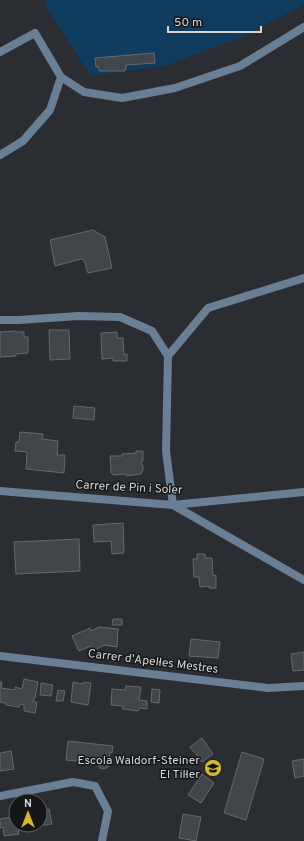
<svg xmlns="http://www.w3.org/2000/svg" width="304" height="841" font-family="Overpass,sans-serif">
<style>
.green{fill:#103d5f}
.building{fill:#42464a;stroke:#64696d}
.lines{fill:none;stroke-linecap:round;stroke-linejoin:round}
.street{stroke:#698094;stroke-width:8}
.labels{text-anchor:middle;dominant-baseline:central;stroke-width:3;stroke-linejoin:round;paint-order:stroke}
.street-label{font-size:12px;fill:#d3d5d8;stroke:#141618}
.poi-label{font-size:12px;fill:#d3d5d8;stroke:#141618;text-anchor:end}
</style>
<rect width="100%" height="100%" fill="#2a2e32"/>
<path class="green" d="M45,0H304V5L243,36L168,65L91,76L48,10Z"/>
<path class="building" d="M154,53L155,63L126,65V69H125V71H99V67H96L95,58Z
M93,230L105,237L112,268L88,273L84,260L81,259L55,266L50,240Z
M49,330H69L70,359L50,360Z
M16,331V332H24V337H28V353L16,354V356L0,357V332Z
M117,332V338H123L124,355L127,354V361H113V358L102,359L101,333Z
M74,406L95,408L94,420L73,418Z
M20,432L43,434L42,439L58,441L57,455H65L64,473L26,469L27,452L15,451L16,442H19Z
M136,451H143V461H141L142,465H143V470L141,474L126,476V474L115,475L112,474L111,472L110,456H122V454L136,453Z
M123,523L124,553L112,554L111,541L94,542L93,525Z
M79,539L80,571L16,574L14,542Z
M197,554H205V558H212L213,576L216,575V588H209V586L200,587L199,577H194L193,559H197Z
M113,619H122V625H112Z
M99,627L118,629L117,647L104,645L93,651L91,646L79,651L72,636L90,628L91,631Z
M191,639L220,642L218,658L189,656Z
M304,652V670L293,671L291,654Z
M24,679L38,682L35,698H34L33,702H37L35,713L24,711V705L20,704L19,707L6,705V703L0,702V682H2L1,688L15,690V687L22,689Z
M73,682L83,684L84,682L91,683L88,705L71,702Z
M41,683L53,685L51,696L40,695Z
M126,686L141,687L139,700L147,701V709L139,708L138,711L123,709V706L111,705L112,689L125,690Z
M152,689L160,690L159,703L151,702Z
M58,690L65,691L63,701H56Z
M202,738L213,754L202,762L190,747Z
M68,741L113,746L112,753L110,752L109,764L108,767L104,769L100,768L98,765L97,761L77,759L76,761L66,760Z
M11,751L14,769L0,771V753Z
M242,752L264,759L246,820L224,813Z
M304,759V776L295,778L292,761Z
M202,774L214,783L201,803L188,795Z
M49,809L52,824L30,827L28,830L25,828L22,829V830L18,831L19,834L4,836L3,827L0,828V819L12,817L11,815L16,814V825H40V814H43L42,810Z
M183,814L201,817L196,841L179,838Z"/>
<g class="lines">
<path class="street" d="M0,52L35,33L61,77L84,92L122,98L175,88L240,66L304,27
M0,155L23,141L50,110L61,77
M0,320H19L78,316L120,317L152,331L168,356L166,451L173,505L304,580
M168,356L208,308L304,278
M0,491L173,505L304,492
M0,656L268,688L304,686
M0,796L73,782L95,786L108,811L102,841"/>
</g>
<defs>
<symbol id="school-disc" viewBox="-11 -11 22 22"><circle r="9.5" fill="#d3b635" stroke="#141618"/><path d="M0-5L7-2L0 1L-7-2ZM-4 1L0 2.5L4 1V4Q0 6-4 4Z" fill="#111"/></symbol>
</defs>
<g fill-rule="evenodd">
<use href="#school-disc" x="203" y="758" width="20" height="20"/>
</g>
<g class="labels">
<g class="street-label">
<text transform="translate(129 488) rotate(3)">Carrer de Pin i Soler</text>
<text transform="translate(153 662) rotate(7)">Carrer d'Apel·les Mestres</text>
</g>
<g class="poi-label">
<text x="200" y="761">Escola Waldorf-Steiner<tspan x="200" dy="14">El Til·ler</tspan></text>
</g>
</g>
<g transform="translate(28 813)"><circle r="19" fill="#141618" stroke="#606265"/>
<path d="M0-3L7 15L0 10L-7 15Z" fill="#d3b635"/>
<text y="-6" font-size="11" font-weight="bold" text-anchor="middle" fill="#d3d5d8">N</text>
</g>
<path d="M168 26v6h93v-6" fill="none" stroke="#d3d5d8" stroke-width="2"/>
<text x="174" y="26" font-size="12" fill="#d3d5d8" stroke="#141618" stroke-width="3" paint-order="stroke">50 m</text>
</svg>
